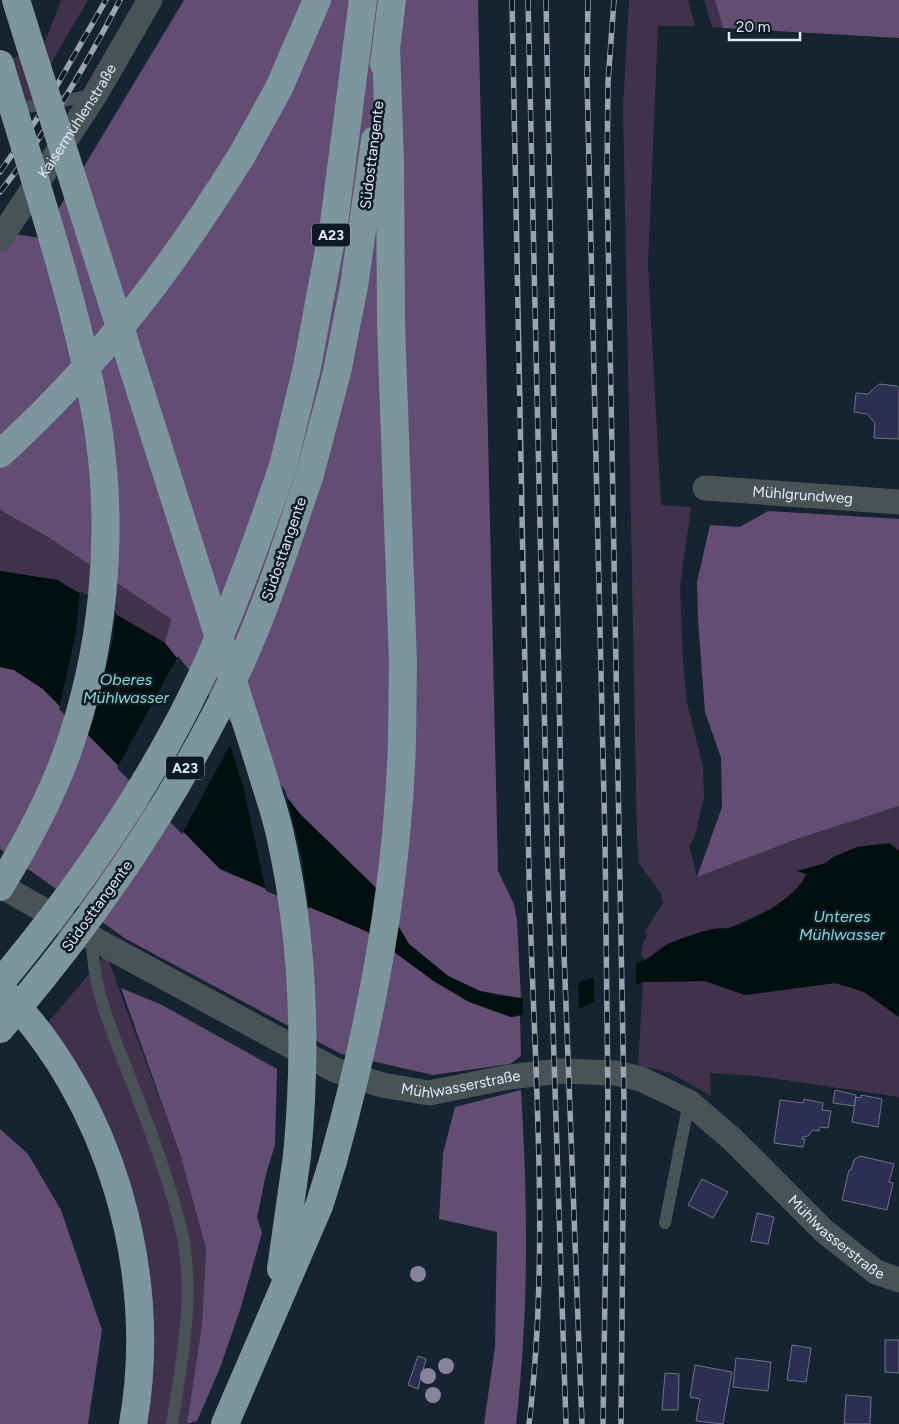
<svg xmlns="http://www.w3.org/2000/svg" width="899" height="1424" font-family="Figtree,sans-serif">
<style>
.green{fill:#41324b}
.forest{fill:#634d72}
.water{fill:#01100e}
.pier{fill:#162330}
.building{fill:#2c2e52;stroke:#707386}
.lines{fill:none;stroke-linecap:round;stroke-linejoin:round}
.service{stroke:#495356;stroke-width:12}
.minor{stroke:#495356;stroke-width:25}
.motorway{stroke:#7d969d;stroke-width:28}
.rail-casing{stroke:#9aa4ae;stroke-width:5.5}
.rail{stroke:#0d1a26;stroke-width:4;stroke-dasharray:11;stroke-linecap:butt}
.motorway-bridge{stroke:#7d969d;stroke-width:28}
.tree{fill:#88839d}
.labels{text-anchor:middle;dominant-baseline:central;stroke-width:5;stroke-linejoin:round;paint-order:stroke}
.shield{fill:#0d1a26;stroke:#a1acb5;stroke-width:1}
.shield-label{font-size:14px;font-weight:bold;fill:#e1eaf2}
.street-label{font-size:15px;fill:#e1eaf2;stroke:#0d1a26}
.water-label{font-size:16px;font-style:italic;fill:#7edfd2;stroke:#0d1a26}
</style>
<rect width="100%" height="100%" fill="#162330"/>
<path class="green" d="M61,0H88L54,58L35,106L0,115V64L44,44Z
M629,0H688L695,26H658L648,265L661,505L691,507L680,586L683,662L687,703L703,767L704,797L694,839L689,845L697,876L797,839L899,806V851L889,843L833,857L826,863L798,871L806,874L803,884L775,907L729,928L715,929L667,944L659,953L645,960L641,955L643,943L648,934L644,933L663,903L661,894L639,863L637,838L623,107Z
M704,0H715L723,28L712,27Z
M0,510L48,537L171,619L165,643L57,580L0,571Z
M106,954L181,1157L206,1249L202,1324L187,1424H145L152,1377L153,1333L151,1287L134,1200L44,1027Z
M705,981L745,995L835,983L864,992L899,1017V1097L757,1076L710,1073L711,1096L671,1073L638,1065L643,982Z"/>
<path class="forest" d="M184,0H478L498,871L514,904L517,920L521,998L480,991L448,976L409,944L374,886L300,814L165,643L171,619L48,537L0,510V232L41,238Z
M715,0H899V38L723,28Z
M768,511L899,519V806L797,839L697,877L722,807L721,758L705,712L698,620L697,582L710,525L740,527Z
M0,667L14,670L43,689L220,869L366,931L435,982L511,1017L520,1016L521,1056L510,1064L433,1075L341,1054L126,939L0,849Z
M121,988L162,1005L277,1069L275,1145L266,1174L257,1218L262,1233L241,1307L220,1368L197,1421L187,1424L202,1324L206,1249L181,1157Z
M521,1090C528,1206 529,1309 516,1424H484L495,1347L497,1232L439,1219L443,1153L455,1107Z
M0,1129L28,1154L61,1210L102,1330L88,1424H0Z"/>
<path class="water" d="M0,571L57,580L165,643L300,814L374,886L409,944L448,976L480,991L500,996L529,999L645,960C653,955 663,946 670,943C684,937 699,932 714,929C719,928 725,929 729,928C752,922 798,897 806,874L797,871L826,863L833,857L857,847L889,843L899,851V1017L864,992L835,983L745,995L705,981L643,982L580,1008L558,1013L522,1014L511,1017L469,1002L435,982L366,931L220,869L43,689L14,670L0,667Z"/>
<path class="pier" d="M80,591L116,612L112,644L87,738L59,709L76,632Z
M178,656L285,790L302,858L309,909L266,891L243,786L230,745L182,834L117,768Z
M636,960V988L594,1005V974Z
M578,980L579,1010L558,1016H523V996H529Z"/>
<path class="building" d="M879,384L897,386L899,388V439L874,438L875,423L867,414L854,412L856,393L868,394Z
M835,1090L856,1095L854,1106L833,1103Z
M861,1095L882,1099L878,1127L852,1122L856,1097L861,1098Z
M804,1099L823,1103L822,1110L831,1111L828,1128L820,1127L819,1131L813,1130L808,1136L802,1137V1139H805L803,1147L774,1143L780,1100L803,1103Z
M860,1156L894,1164L889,1182L893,1183L887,1210L842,1200L849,1170H851L854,1160Z
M702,1179L728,1192L713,1218L688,1205Z
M757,1213L774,1217L768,1244L751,1241Z
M885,1340H899V1373L885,1372Z
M792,1345L811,1348L806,1382L787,1380Z
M418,1356L426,1359L418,1389L408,1385Z
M736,1358L771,1362L768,1391L733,1387Z
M695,1365L732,1372L723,1424L696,1421L700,1399L690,1397Z
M665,1373L679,1374L678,1410H662Z
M846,1395L871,1397L870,1424H844Z"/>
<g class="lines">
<path class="service" d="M11,110L95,95
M92,938C92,989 113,1034 131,1080C150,1129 168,1177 181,1228C196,1292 182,1360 172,1424
M665,1223L689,1102"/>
<g class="minor">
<path id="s1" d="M0,239L95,95L150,0"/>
<path id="s2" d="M705,488L899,502"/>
<path id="s3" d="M0,885L92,938L335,1070L382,1085L429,1093L509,1077L560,1071L616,1073L641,1079L689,1102L732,1139L824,1231L876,1272L899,1280"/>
</g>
<path class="motorway" d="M16,0L30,45
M386,47L390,162L391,324L403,663
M384,64L392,0
M242,155L279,88L317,0
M283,466L307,367L334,223L363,0
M310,474L337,372L354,286L375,140
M0,988C110,1098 160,1272 133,1424
M281,1269L297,1156
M225,1424L319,1206L333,1161"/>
<defs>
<path id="rail" d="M512,0C517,291 522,582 529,873C533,1057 551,1241 529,1424
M528,0L548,875L566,1424
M546,0L564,953L582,1424
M588,0L587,77L605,841L608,1101L603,1424
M614,0L608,82L607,178L624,1101L621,1424
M0,172L41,113L106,0
M0,192C47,133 85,67 120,0"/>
</defs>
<use href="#rail" class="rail-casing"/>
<use href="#rail" class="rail"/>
<path class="motorway-bridge" d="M30,45L260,766C267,790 276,814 281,839C304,943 307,1050 297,1156
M0,64C35,184 80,311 99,434C114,538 103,653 67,753C50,800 26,844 0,887
M0,454C100,363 171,269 242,155
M0,983C64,906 122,826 170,738C218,652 251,559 283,466
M0,1029C94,920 176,800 238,669C267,606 288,539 310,474
M333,1161C369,1032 395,899 401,765C403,731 402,697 403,663"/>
</g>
<g class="tree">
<circle cx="418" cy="1274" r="8"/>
<circle cx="446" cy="1366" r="8"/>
<circle cx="428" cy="1376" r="8"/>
<circle cx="433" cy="1395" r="8"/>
</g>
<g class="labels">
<g class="shield">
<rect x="312" y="223.5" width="38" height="23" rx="4"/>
<rect x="166" y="756.5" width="38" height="23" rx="4"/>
</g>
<g class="shield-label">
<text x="331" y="235">A23</text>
<text x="185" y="768">A23</text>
</g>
<g class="street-label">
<text stroke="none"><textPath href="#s1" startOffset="141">Kaisermühlenstraße</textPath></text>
<text transform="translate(372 155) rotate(-83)">Südosttangente</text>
<text stroke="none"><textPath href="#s2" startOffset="98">Mühlgrundweg</textPath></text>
<text transform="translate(284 549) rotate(-71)">Südosttangente</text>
<text transform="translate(97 906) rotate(-54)">Südosttangente</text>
<text stroke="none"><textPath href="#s3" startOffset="512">Mühlwasserstraße</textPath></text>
<text stroke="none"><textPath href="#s3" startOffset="948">Mühlwasserstraße</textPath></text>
</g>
<g class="water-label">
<text x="126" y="679">Oberes<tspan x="126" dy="18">Mühlwasser</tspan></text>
<text x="842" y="916">Unteres<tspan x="842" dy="18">Mühlwasser</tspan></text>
</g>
</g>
<path d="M729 32v8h71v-8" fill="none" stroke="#e1eaf2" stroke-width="2.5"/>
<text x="736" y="32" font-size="15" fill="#e1eaf2" stroke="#0d1a26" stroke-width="4" paint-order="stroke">20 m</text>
</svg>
